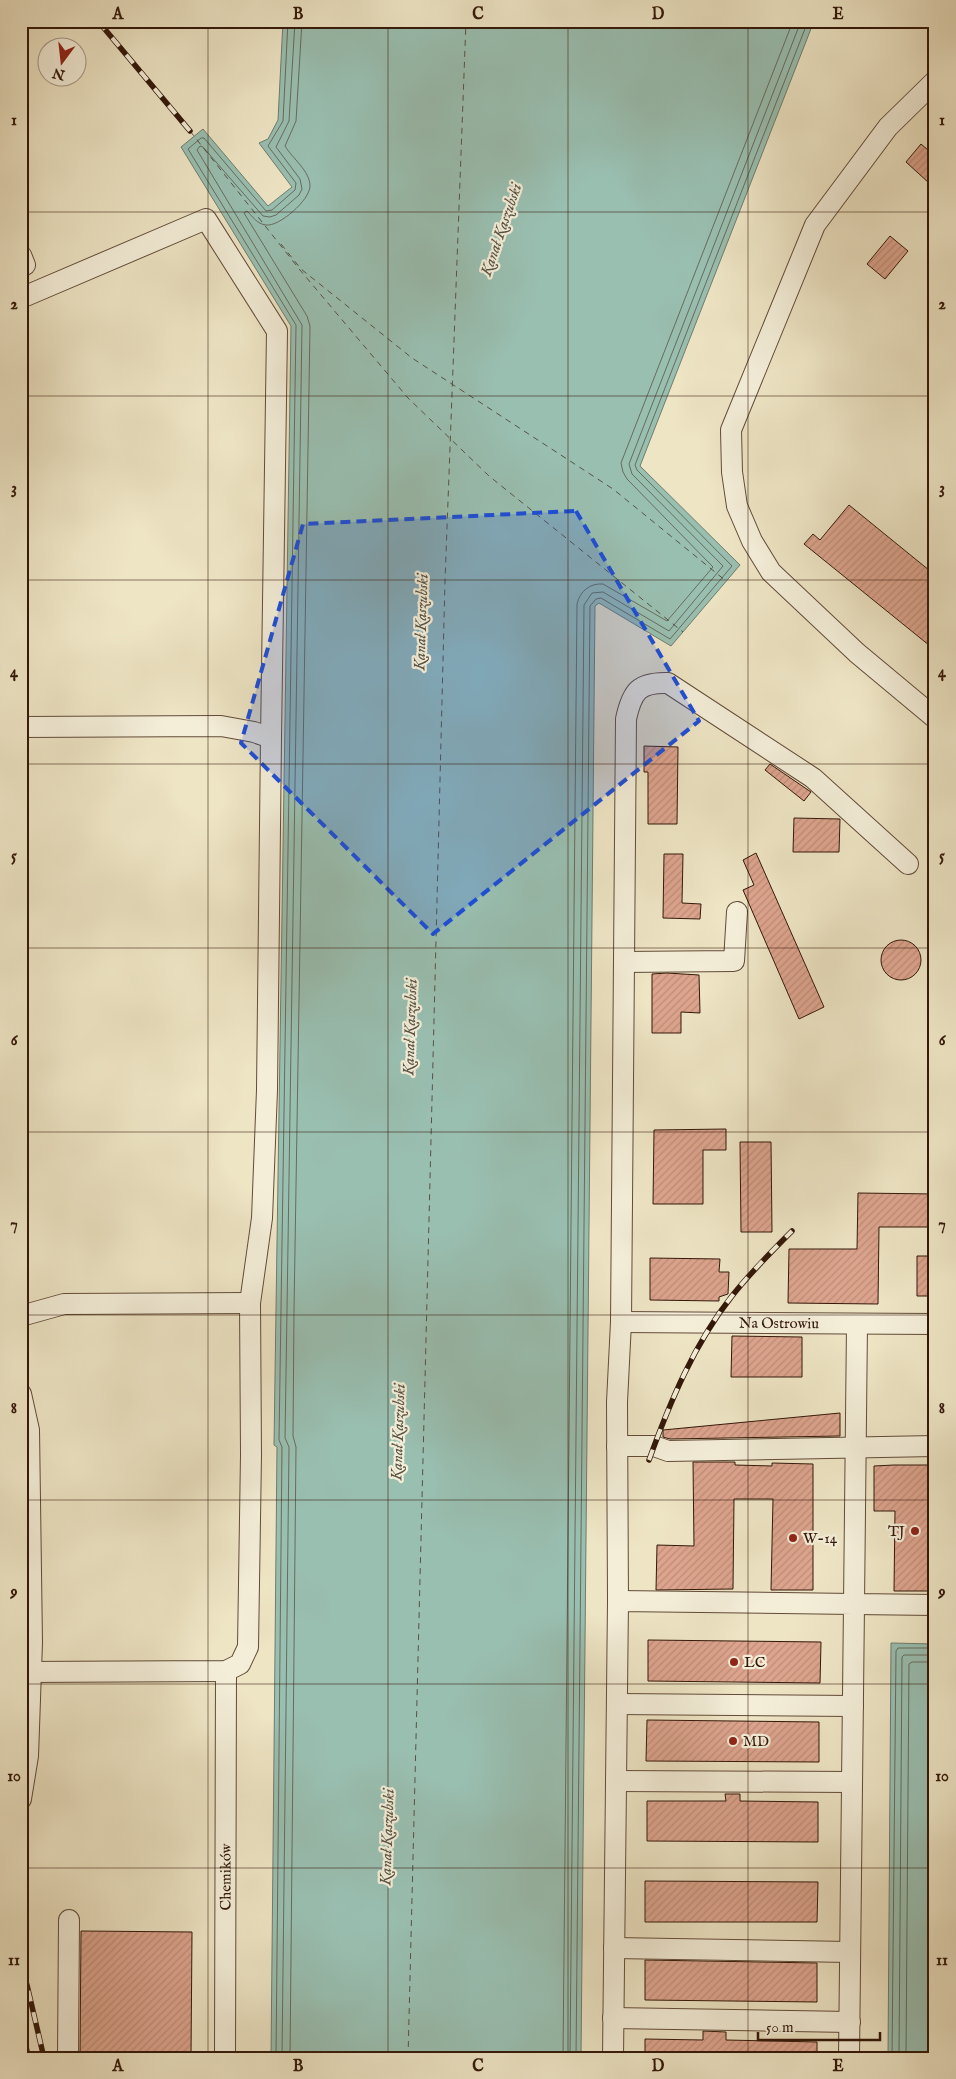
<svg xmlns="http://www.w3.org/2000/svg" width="956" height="2079" font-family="'IM FELL English',serif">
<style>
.water{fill:#99bfb1;stroke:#707c6e}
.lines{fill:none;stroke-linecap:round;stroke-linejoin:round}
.shore{stroke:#666c5d;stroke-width:1}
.ferry{stroke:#575244;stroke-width:1;stroke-dasharray:6 5;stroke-linecap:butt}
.building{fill:url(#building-hatch);stroke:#331809}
.minor-casing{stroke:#624b38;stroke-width:22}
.minor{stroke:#f4eed9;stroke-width:20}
.rail-casing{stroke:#331809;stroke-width:5.5}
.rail{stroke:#f4eed9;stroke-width:4;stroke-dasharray:11;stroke-linecap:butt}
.marked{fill:#1d4ed8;fill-opacity:0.2;stroke:#1d4ed8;stroke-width:4;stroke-dasharray:10 6;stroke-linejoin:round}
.grid{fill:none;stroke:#331809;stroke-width:1;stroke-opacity:0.55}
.poi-dot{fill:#8f2418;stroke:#f4eed9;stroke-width:2}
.labels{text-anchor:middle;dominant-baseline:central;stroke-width:4.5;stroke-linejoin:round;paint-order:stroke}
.street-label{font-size:15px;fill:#331809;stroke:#f4eed9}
.poi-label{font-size:15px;fill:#331809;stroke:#f4eed9;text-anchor:start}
.water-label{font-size:16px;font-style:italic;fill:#575244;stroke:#f4eed9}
.neatline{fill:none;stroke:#331809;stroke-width:2}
.grid-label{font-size:16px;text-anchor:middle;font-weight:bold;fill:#331809}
</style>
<defs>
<pattern id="building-hatch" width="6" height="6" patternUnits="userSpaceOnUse" patternTransform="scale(1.25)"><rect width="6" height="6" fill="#dda48e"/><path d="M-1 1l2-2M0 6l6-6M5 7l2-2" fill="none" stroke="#be8c79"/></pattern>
</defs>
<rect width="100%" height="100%" fill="#eee5c5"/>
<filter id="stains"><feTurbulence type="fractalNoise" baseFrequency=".004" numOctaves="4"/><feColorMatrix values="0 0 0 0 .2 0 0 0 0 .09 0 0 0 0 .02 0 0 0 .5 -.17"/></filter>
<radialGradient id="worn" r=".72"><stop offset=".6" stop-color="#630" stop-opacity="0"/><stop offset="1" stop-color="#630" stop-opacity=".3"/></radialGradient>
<path class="water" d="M283,21H814L640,466L740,565L671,646L599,603L595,606L581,2058H271L277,1447L274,1445L276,1309L291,326L181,147L203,129L268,206L292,187L259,143L268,139L278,120Z
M891,1643L935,1644V2058H888Z"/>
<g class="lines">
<path class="shore" d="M276,2058L282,1447L279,1440L281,1310L296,325L188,149L201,138H204L266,211L272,210L295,190L296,183L268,146L283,121L288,21
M282,2058L289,1447L285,1438L287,1310L302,325L197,150L200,146L203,147L263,216L270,217L276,215L299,195L302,189L300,179L276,147L289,121L295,21
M290,2058L296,1447L293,1436L294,1310L310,326L307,316L244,213L247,211C253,217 257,224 266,225C279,227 310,200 310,186C310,171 292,158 285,146L296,121L302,21
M563,2058L577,604C580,591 590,583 603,584L667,621L713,567L627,479L623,472L621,463L793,21
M570,2058L584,605L592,593L603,592L669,631L723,566L632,474L629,464L801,21
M576,2058L590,606L596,599L601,598L670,639L732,566L637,470L635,465L808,21
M892,2058L896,1651L898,1648H935
M899,2058L902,1657L904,1655H935
M906,2058L909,1664L912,1662H935"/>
<path class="ferry" d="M190,131L300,270L408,398L489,476L683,632
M281,244L301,269L412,358L613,489L726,581
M408,2058L445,581L466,21"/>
</g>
<path class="building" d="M921,144L935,156V176L929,183L906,162Z
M890,236L908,251L885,279L867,264Z
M849,505L935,575V650L804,544L813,534L820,540Z
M644,746L678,747L677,824H648V772H644Z
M770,764L811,792L804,801L765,770Z
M794,818L840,819L839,852H793Z
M756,853L824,1007L799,1019L743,890L754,885L743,860Z
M664,854H683L682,903L701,904L700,919L663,918Z
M881 960a20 20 0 1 1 40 0a20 20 0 1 1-40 0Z
M667,973L699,975L700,1013L681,1012V1033H652V974Z
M726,1129V1150H703V1204H653L654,1130Z
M740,1142H771L772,1232H741Z
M858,1193L935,1194V1227H879L878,1304L788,1303L789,1249H857Z
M917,1256H935V1296H917Z
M650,1258L720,1259L719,1272H729L728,1294L719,1297V1301L650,1300Z
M732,1336L802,1337V1377H731Z
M840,1413V1436L670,1439L663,1437V1430Z
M693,1462H735V1465L772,1466V1463L813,1464V1590H771L773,1499H734L733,1589L656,1590L657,1545L694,1546Z
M894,1465H935L934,1591H894L895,1511H874V1466Z
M648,1640L821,1642L820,1683L648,1681Z
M647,1720L819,1722V1762L646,1761Z
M725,1794H740V1801L818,1802V1842L647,1841V1801H726Z
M645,1881L818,1882L817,1922H645Z
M81,1931L192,1932L191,2058H80Z
M645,1960L817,1963V2002L645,2000Z
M703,2031L726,2032V2040L817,2042V2058H645V2039L703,2040Z"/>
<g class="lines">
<defs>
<g id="minor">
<path d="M935,81L888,127L815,225L731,430L732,472L737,506L752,541L771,572L857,653L935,718"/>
<path d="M21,255L25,265"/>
<path d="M21,298L206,219L277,331L271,738"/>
<path d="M21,727L221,726L254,732L271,738L267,1090L262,1218L250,1303L251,1455L248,1647L240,1664L226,1671L21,1672"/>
<path d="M624,962L734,961L737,912"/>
<path d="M21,1316L64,1304L250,1303"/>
<path id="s1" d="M621,1322L935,1324"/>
<path d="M857,1324L854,1604L935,1605"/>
<path d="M21,1394L29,1430L32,1642L28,1756L21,1799"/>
<path d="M617,1446H654L668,1451L935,1446"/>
<path d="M618,1601L617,1402L621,1322L626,719C632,691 639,682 668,683L813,778L908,864"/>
<path d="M617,1704L853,1706"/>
<path d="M616,1781L852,1782"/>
<path d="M614,1948L850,1952"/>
<path d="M613,2018L850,2022"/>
<path d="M68,2058L69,1920"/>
<path id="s2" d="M225,2058L226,1671"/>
<path d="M613,2058L618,1601L854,1604L849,2058"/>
</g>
</defs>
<use href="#minor" class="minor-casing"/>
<use href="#minor" class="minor"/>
<defs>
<path id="rail" d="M98,21L190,131
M649,1460C670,1402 694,1344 732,1296C750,1273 771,1252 792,1231
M21,1970L27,1985L44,2058
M21,2015L28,2058"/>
</defs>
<use href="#rail" class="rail-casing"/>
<use href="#rail" class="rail"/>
</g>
<path class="marked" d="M576,511L699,721L433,934L241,743L303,524Z"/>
<path class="grid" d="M208,21V2058M388,21V2058M568,21V2058M748,21V2058M21,212H935M21,396H935M21,580H935M21,764H935M21,948H935M21,1132H935M21,1315H935M21,1500H935M21,1684H935M21,1868H935"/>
<g class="poi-dot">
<circle cx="915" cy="1531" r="5"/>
<circle cx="793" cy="1538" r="5"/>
<circle cx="734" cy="1662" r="5"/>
<circle cx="733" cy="1741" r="5"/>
</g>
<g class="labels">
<g class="street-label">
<text stroke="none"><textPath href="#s1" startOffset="158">Na Ostrowiu</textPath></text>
<text stroke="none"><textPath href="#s2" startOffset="181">Chemików</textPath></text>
</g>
<g class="poi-label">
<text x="905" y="1531" text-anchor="end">TJ</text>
<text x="803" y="1538">W-14</text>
<text x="744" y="1662">LC</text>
<text x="743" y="1741">MD</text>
</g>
<g class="water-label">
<text transform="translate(502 230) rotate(-71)">Kanał Kaszubski</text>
<text transform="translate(422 622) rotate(-88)">Kanał Kaszubski</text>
<text transform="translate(411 1027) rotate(-88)">Kanał Kaszubski</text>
<text transform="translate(399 1432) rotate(-88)">Kanał Kaszubski</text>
<text transform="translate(388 1837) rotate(-88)">Kanał Kaszubski</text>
</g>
</g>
<rect width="956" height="2079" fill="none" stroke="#eee5c5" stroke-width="55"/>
<g transform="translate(62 62) rotate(195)"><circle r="24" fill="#f4eed9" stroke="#a79886"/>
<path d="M0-4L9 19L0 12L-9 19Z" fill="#8f2418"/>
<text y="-8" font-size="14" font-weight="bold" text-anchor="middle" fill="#331809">N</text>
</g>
<path d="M758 2032v8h122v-8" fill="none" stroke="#331809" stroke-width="2.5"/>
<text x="766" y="2032" font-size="15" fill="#331809" stroke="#f4eed9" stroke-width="4" paint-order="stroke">50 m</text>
<rect x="28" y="28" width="900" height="2024" class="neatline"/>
<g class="grid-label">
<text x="118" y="19">A</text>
<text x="298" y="19">B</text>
<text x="478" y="19">C</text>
<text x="658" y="19">D</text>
<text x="838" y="19">E</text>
<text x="14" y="125">1</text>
<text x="942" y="125">1</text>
<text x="14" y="309">2</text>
<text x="942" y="309">2</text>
<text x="14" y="493">3</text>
<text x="942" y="493">3</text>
<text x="14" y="677">4</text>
<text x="942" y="677">4</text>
<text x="14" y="861">5</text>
<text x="942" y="861">5</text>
<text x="14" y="1045">6</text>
<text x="942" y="1045">6</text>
<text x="14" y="1229">7</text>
<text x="942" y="1229">7</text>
<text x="14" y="1413">8</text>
<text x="942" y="1413">8</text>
<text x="14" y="1597">9</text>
<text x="942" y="1597">9</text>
<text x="14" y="1781">10</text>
<text x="942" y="1781">10</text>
<text x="14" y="1965">11</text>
<text x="942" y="1965">11</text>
<text x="118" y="2071">A</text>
<text x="298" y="2071">B</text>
<text x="478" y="2071">C</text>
<text x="658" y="2071">D</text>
<text x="838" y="2071">E</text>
</g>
<rect width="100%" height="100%" filter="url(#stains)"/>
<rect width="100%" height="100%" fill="url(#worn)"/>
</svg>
